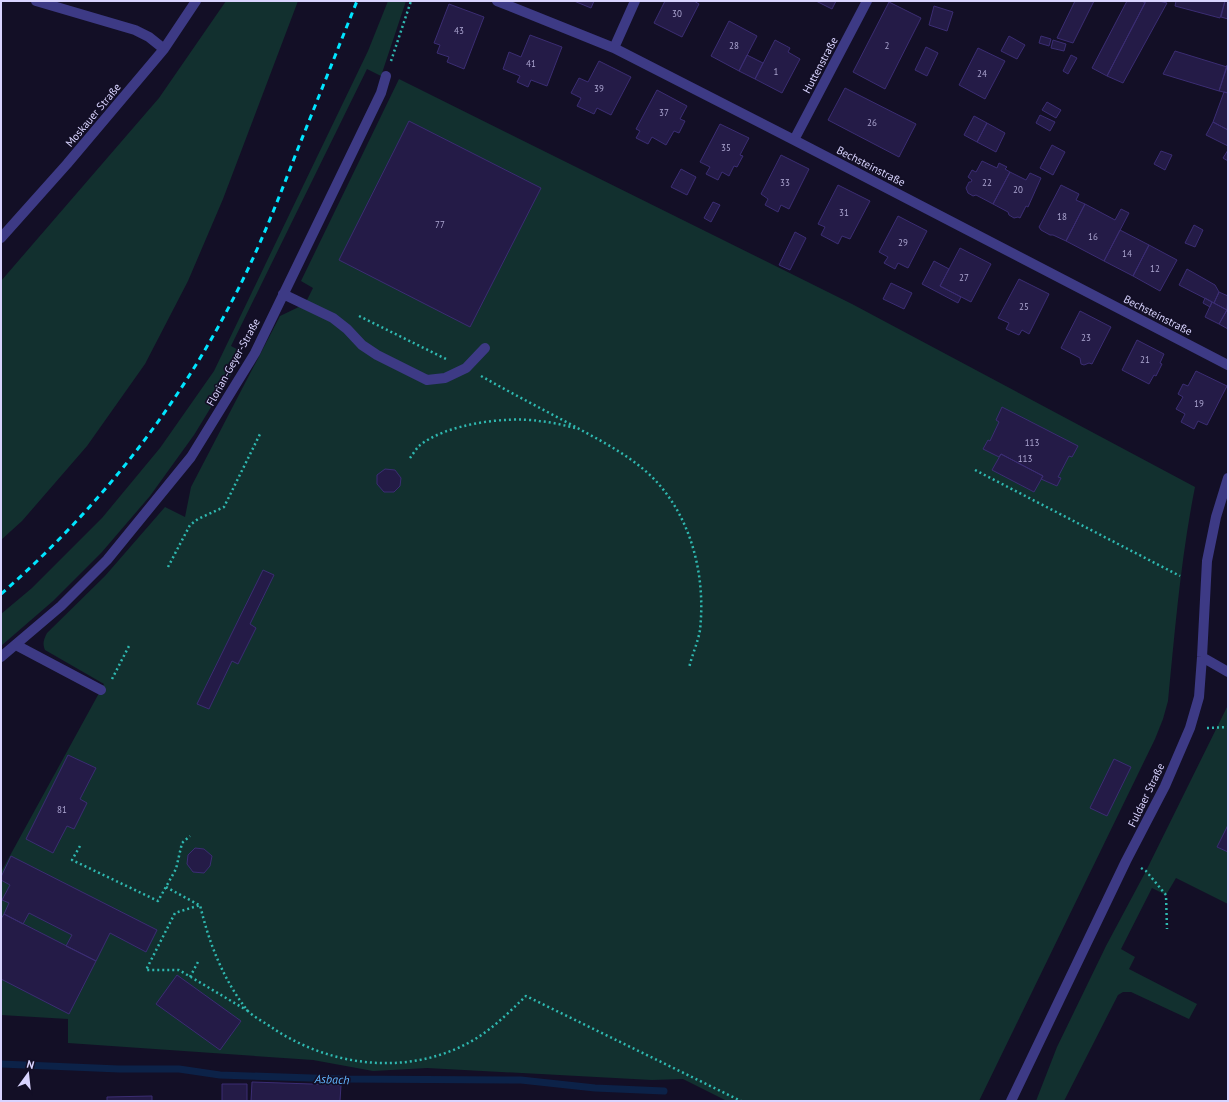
<svg xmlns="http://www.w3.org/2000/svg" width="1229" height="1102" font-family="'PT Sans',sans-serif">
<style>
.green{fill:#12302f}
.lines{fill:none;stroke-linecap:round;stroke-linejoin:round}
.stream{stroke:#0c2248;stroke-width:7}
.building{fill:#241b47;stroke:#3b2d73}
.path{stroke:#2fb8b0;stroke-width:2.5;stroke-dasharray:2 3;stroke-linecap:butt}
.minor{stroke:#3d3a85;stroke-width:10}
.rail{stroke:#00e5ff;stroke-width:3;stroke-dasharray:6 5;stroke-linecap:butt}
.labels{text-anchor:middle;dominant-baseline:central;stroke-width:3.5;stroke-linejoin:round;paint-order:stroke}
.number-label{font-size:9px;fill:#aca6d1}
.street-label{font-size:11px;fill:#d9d4ff;stroke:#130f26}
.water-label{font-size:12px;font-style:italic;fill:#62b6ff;stroke:#130f26}
</style>
<rect width="100%" height="100%" fill="#130f26"/>
<path class="green" d="M226,1H298L223,199L188,281L145,364L87,446L22,521L1,540V281L159,98Z
M388,1H406L381,76L367,69L231,346L244,353L194,435L150,496L102,552L53,601L1,646V614L32,588L102,518L160,448L214,371L368,51Z
M399,79L852,304L1195,487C1181,557 1175,629 1168,701L1163,719L1155,739L979,1101H727L683,1079L652,1080L427,1068L373,1071L313,1060L68,1043V1019L1,1015V872L104,684L45,650C42,643 44,639 47,633L105,576L165,507L185,517L191,487L280,316L305,304L313,288L301,281Z
M1228,705V825L1217,847L1228,852V904L1176,878L1166,895L1152,888L1121,949L1135,957L1129,969L1197,1004L1189,1019L1131,992H1123L1118,995L1064,1101H1036L1057,1047L1106,946L1146,871Z"/>
<g class="lines">
<path class="stream" d="M1,1064L119,1069H179L220,1075L341,1079L521,1080L595,1088L664,1091"/>
</g>
<path class="building" d="M574,1H594L591,8Z
M665,1H694L699,4L682,37L654,23Z
M816,1H836L832,9Z
M1075,1H1094L1073,43L1057,38Z
M1127,1H1142L1145,3L1107,76L1092,68Z
M1146,1H1159L1167,3L1123,83L1107,76Z
M1176,1H1225L1220,18L1175,6Z
M1225,1H1228V19L1221,17Z
M889,2L921,18L885,89L853,72Z
M449,4L484,17L464,69L447,62L449,57L437,53L440,45L434,43Z
M934,6L953,12L947,31L929,25Z
M729,21L757,36L739,71L711,56Z
M530,35L562,47L547,86L531,80L528,87L517,82L520,76L503,69L509,52L521,57Z
M1009,36L1025,45L1017,59L1001,51Z
M1041,36L1051,39L1049,46L1039,43Z
M775,40L790,48L788,52L800,59L782,93L755,79Z
M1053,40L1066,44L1064,51L1051,48Z
M926,47L938,53L927,76L915,70Z
M978,48L1005,61L985,99L959,85Z
M1175,51L1227,67L1219,91L1163,74Z
M747,55L763,63L755,79L739,71Z
M1071,55L1077,58L1068,74L1063,71Z
M599,61L631,77L611,115L597,108L594,114L577,106L581,98L571,93L579,78L588,82Z
M1227,65H1228V93L1219,91Z
M845,88L916,124L899,157L828,120Z
M657,90L687,106L680,119L685,121L679,133L674,131L666,145L652,137L648,144L636,138L640,131L636,129Z
M1224,92L1228,93V130L1213,122Z
M1047,102L1061,110L1056,118L1042,110Z
M1040,115L1055,122L1050,131L1036,123Z
M974,116L987,123L977,142L964,135Z
M409,121L541,188L470,327L339,260Z
M1213,122L1228,130V146L1206,135Z
M987,123L1005,133L996,152L977,142Z
M720,124L749,138L740,155L743,156L737,167L734,166L729,176L722,172L718,180L706,174L710,167L700,162Z
M1052,145L1065,152L1053,175L1040,168Z
M1228,150V161L1223,158Z
M1161,151L1172,155L1165,170L1154,164Z
M781,155L809,169L789,209L781,205L778,212L765,205L768,199L761,194Z
M982,161L997,168L999,163L1007,167L1005,169L1010,172L993,204L976,195L973,196L968,193L966,188L969,182H971L972,180L968,177L972,170L976,172Z
M681,169L696,177L687,195L671,187Z
M1010,172L1026,180L1030,173L1041,178L1028,207L1026,206L1020,218L1018,217L1014,218L1009,215L1008,212L993,204Z
M838,185L870,201L850,239L842,236L838,244L821,235L825,227L818,224Z
M1061,185L1079,194L1076,200L1085,204L1066,241L1053,235H1050L1041,230L1039,227Z
M713,202L720,205L711,222L704,218Z
M1085,204L1115,220L1121,209L1129,213L1104,261L1066,241Z
M898,216L927,231L908,268L898,263L895,269L884,263L888,257L879,252Z
M1194,225L1203,230L1195,247L1185,243Z
M1120,230L1149,245L1133,276L1104,261Z
M795,232L806,238L790,270L779,265Z
M1149,245L1177,260L1160,291L1133,276Z
M960,248L991,264L971,302L940,286Z
M934,261L949,269L940,286L961,297L958,303L922,284Z
M1187,269L1215,285L1219,292L1214,303L1179,285Z
M1019,279L1049,294L1029,334L1022,330L1019,335L1006,329L1009,323L998,318Z
M891,283L912,293L904,309L883,299Z
M1219,292L1228,296L1227,310L1214,303Z
M1205,298L1212,302L1210,307L1203,303Z
M1212,302L1227,310L1219,324L1205,317Z
M1228,308V329L1219,324Z
M1080,311L1111,327L1092,364L1089,363L1084,365L1081,364L1080,358L1061,348Z
M1137,340L1164,354L1160,363L1162,364L1156,376L1154,375L1149,384L1122,370Z
M1196,371L1227,386L1207,425L1198,421L1194,429L1181,422L1185,414L1176,409L1183,397L1178,394L1183,384L1188,386Z
M1002,407L1078,446L1072,457L1069,456L1058,477L1061,478L1057,486L1041,479L1043,476L1001,454L999,457L983,449L988,440L990,441L999,422L996,420Z
M1001,454L1043,476L1034,492L992,470Z
M385,469L395,470L401,478L400,486L394,492H384L377,484V475Z
M263,570L274,575L250,624L256,628L238,664L232,661L209,709L197,704Z
M68,755L96,768L80,799L87,803L74,829L67,826L53,853L26,839Z
M1114,759L1131,767L1107,816L1090,808Z
M1228,825V852L1217,847Z
M195,848L204,849L212,856L210,866L204,873L193,872L187,864L188,855Z
M11,856L157,930L146,952L110,933L96,961L66,946L72,935L29,913L23,924L4,914L9,903L2,900L10,885L1,880V877Z
M4,914L96,961L69,1014L1,979V919Z
M177,975L241,1021L220,1050L156,1004Z
M252,1082L341,1085L340,1101H251Z
M222,1084H247V1101H222Z
M152,1096V1101H107V1097Z"/>
<g class="lines">
<path class="path" d="M391,61L411,1
M359,316L446,359
M481,376C511,393 542,409 572,425C599,440 628,454 651,476C691,515 706,575 700,630C698,642 692,655 689,668
M410,458C413,454 416,449 419,446C445,424 506,416 539,421C551,422 563,425 575,428
M975,470L1180,576
M168,567L190,525L198,519L224,507L261,432
M112,679L129,646
M1207,728L1228,727
M80,846L72,860L158,901L176,869L182,843L190,836
M1141,868L1146,871L1166,895L1167,929
M166,887L199,905
M190,977L199,960
M248,1011L179,970H146L175,913L200,905C209,943 223,979 247,1010C253,1017 266,1023 274,1029C332,1067 408,1076 470,1042C492,1030 509,1012 526,996L741,1101"/>
<path class="minor" d="M36,1L135,30L149,37L164,49
M497,1L614,48L794,140L1228,365
M614,48L635,1
M794,140L867,1
M1,238L67,164L164,49L196,1
M283,294L333,318L347,329L362,345L377,355L427,380L445,378L466,368L485,348
M16,645L101,690
M1,657L61,606L107,560L191,457L255,353L381,93L386,76
M1202,657L1228,672
M1011,1101L1126,861L1165,786L1190,728L1199,697L1202,657L1207,561L1216,517L1228,478"/>
<path class="rail" d="M1,594C95,512 174,413 231,303C257,254 277,203 297,151C317,101 337,51 357,1"/>
</g>
<g class="labels">
<g class="number-label">
<text x="677" y="13">30</text>
<text x="459" y="30">43</text>
<text x="734" y="45">28</text>
<text x="887" y="45">2</text>
<text x="531" y="63">41</text>
<text x="776" y="71">1</text>
<text x="982" y="73">24</text>
<text x="599" y="88">39</text>
<text x="664" y="112">37</text>
<text x="872" y="122">26</text>
<text x="726" y="147">35</text>
<text x="785" y="182">33</text>
<text x="987" y="182">22</text>
<text x="1018" y="189">20</text>
<text x="844" y="212">31</text>
<text x="1062" y="216">18</text>
<text x="440" y="224">77</text>
<text x="1093" y="236">16</text>
<text x="903" y="242">29</text>
<text x="1127" y="253">14</text>
<text x="1155" y="268">12</text>
<text x="964" y="277">27</text>
<text x="1024" y="306">25</text>
<text x="1086" y="337">23</text>
<text x="1145" y="359">21</text>
<text x="1199" y="403">19</text>
<text x="1032" y="442">113</text>
<text x="1025" y="458">113</text>
<text x="62" y="809">81</text>
</g>
<g class="street-label">
<text transform="translate(820 65) rotate(-62)">Huttenstraße</text>
<text transform="translate(93 115) rotate(-50)">Moskauer Straße</text>
<text transform="translate(871 166) rotate(27)">Bechsteinstraße</text>
<text transform="translate(1158 315) rotate(27)">Bechsteinstraße</text>
<text transform="translate(233 362) rotate(-61)">Florian-Geyer-Straße</text>
<text transform="translate(1146 795) rotate(-64)">Fuldaer Straße</text>
</g>
<g class="water-label">
<text transform="translate(332 1079) rotate(2)">Asbach</text>
</g>
</g>
<rect width="1229" height="1102" fill="none" stroke="#d9d4ff" stroke-width="4"/>
<g transform="translate(28 1074) rotate(15)" stroke="#130f26" stroke-width="3" paint-order="stroke">
<path d="M0-3L7 15L0 10L-7 15Z" fill="#d9d4ff"/>
<text y="-6" font-size="11" font-weight="bold" text-anchor="middle" fill="#d9d4ff">N</text>
</g>
</svg>
